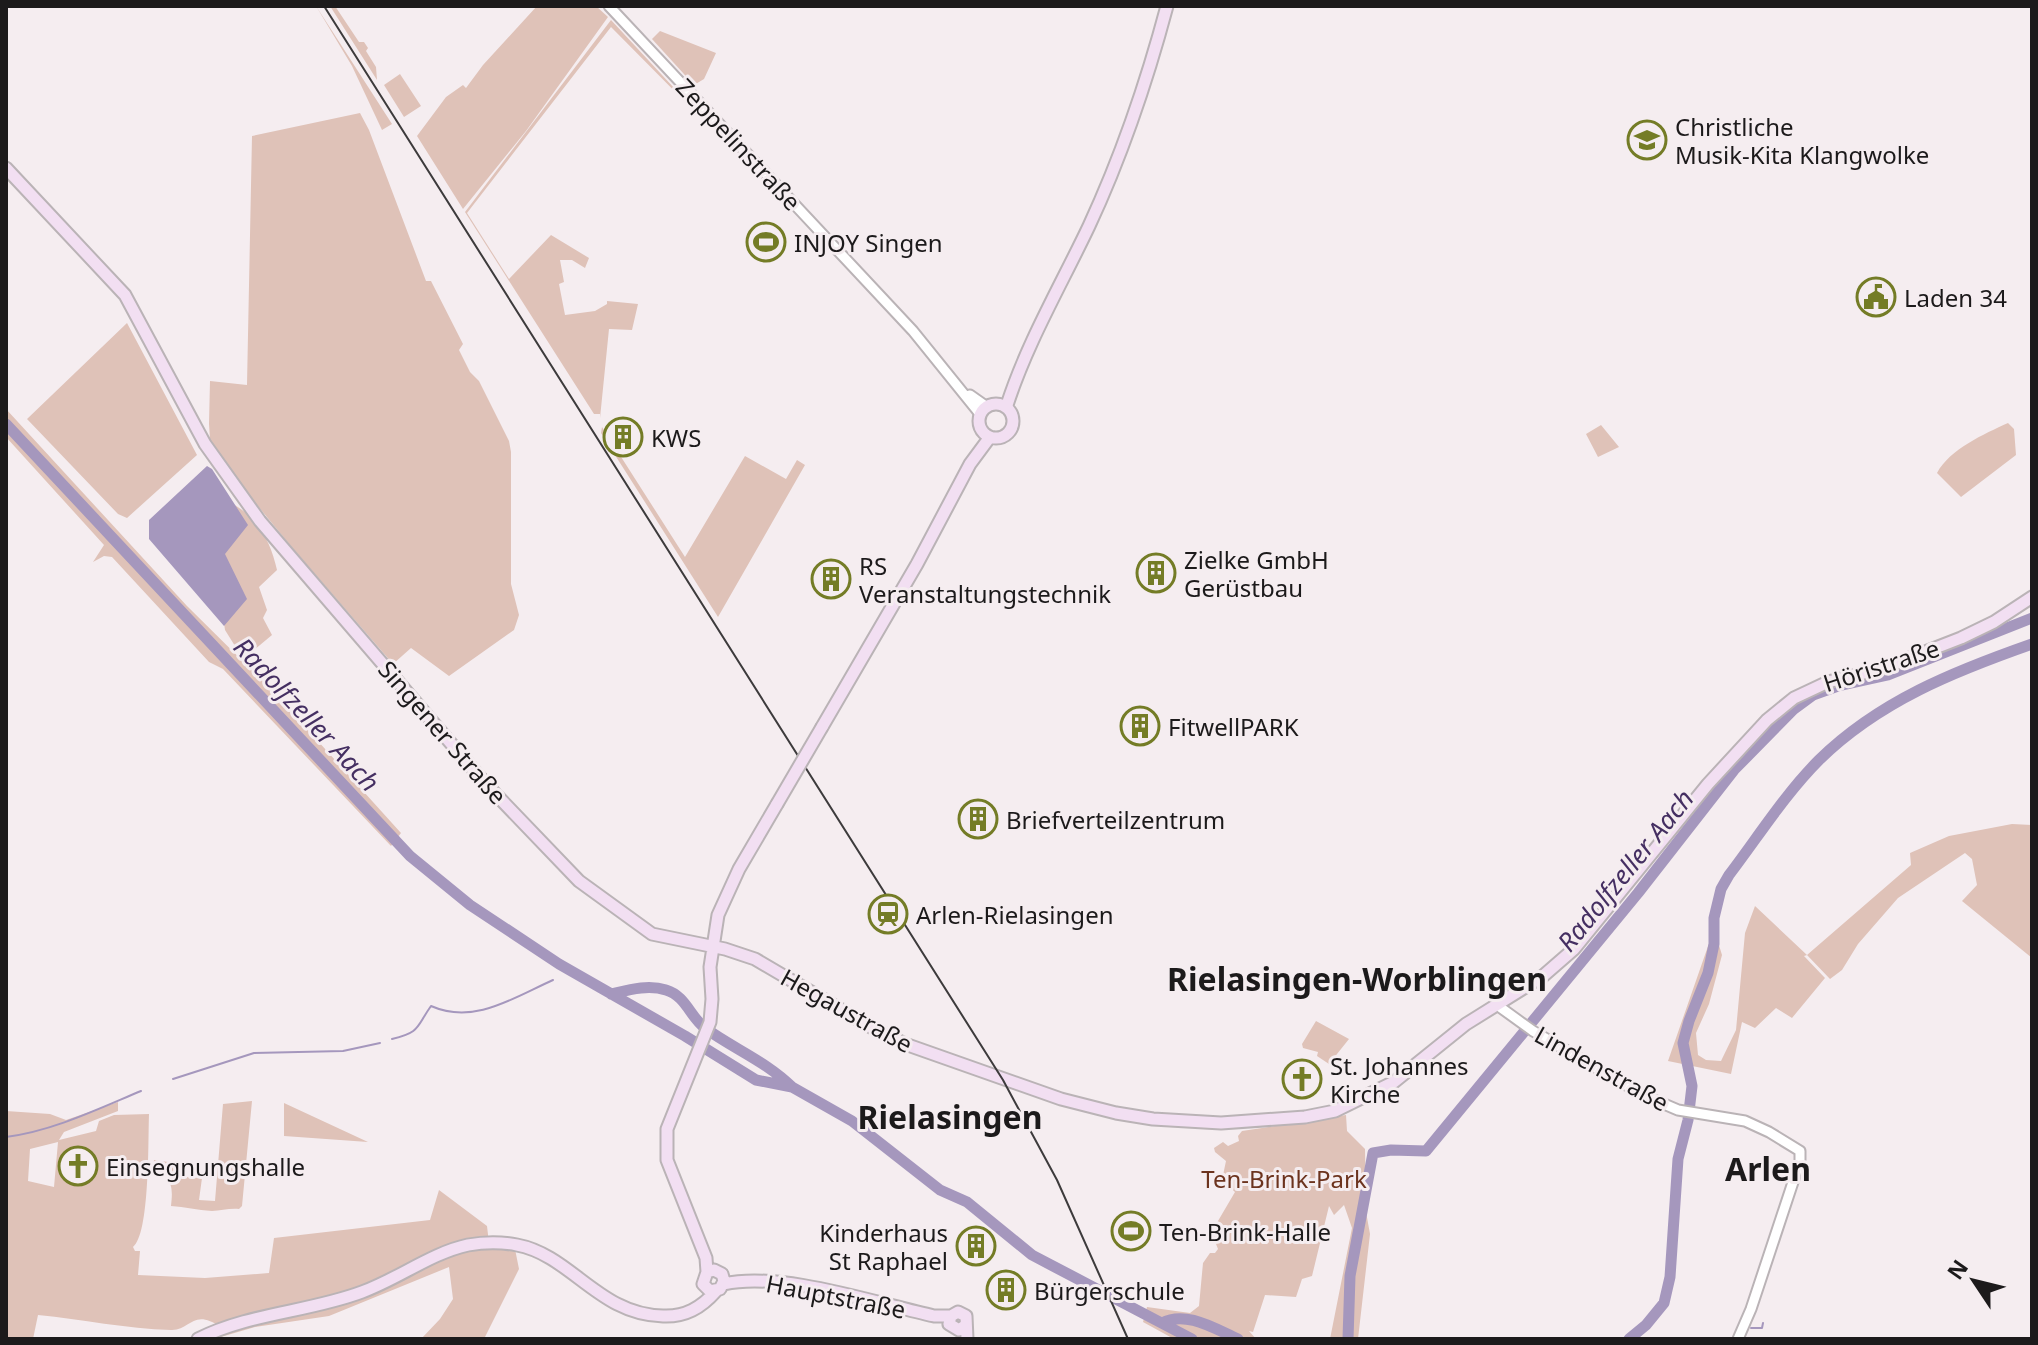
<svg xmlns="http://www.w3.org/2000/svg" width="2038" height="1345" font-family="'Noto Sans',sans-serif">
<style>
.green{fill:#dfc2b8;fill-rule:evenodd}
.water{fill:#a597bd}
.lines{fill:none;stroke-linecap:round;stroke-linejoin:round}
.stream{stroke:#a597bd;stroke-width:2}
.river{stroke:#a597bd;stroke-width:11}
.tertiary-casing{stroke:#bab3b6;stroke-width:13}
.secondary-casing{stroke:#bab3b6;stroke-width:15}
.tertiary{stroke:#fff;stroke-width:9}
.secondary{stroke:#f2dff2;stroke-width:11}
.rail{stroke:#3d3b3c;stroke-width:2}
.secondary-bridge-casing{stroke:#bab3b6;stroke-width:15;stroke-linecap:butt}
.secondary-bridge{stroke:#f2dff2;stroke-width:11}
.labels{text-anchor:middle;dominant-baseline:central;stroke-width:6;stroke-linejoin:round;paint-order:stroke}
.poi-label{font-size:24px;fill:#1c1a1b;stroke:#f5edf0;text-anchor:start}
.street-label{font-size:24px;fill:#1c1a1b;stroke:#f5edf0}
.park-label{font-size:24px;fill:#6c331e;stroke:#f5edf0}
.water-label{font-size:26px;font-style:italic;fill:#452f62;stroke:#f5edf0}
.district-label{font-size:32px;font-weight:bold;fill:#1c1a1b;stroke:#f5edf0}
</style>
<rect width="100%" height="100%" fill="#f5edf0"/>
<path class="green" d="M316,6L392,124L382,130L352,66Z
M330,6H335L359,42H364L368,48L366,51L376,67L377,80Z
M537,6H596L608,17L526,131L463,209L417,136L446,97L463,85L466,88L483,65Z
M611,20L713,130L611,27L467,213L509,279L551,235L589,258L585,268L572,260H560L564,282L559,284L565,315L595,311L607,304V301L638,304L632,330L609,329L600,418V414H594L465,212Z
M660,31L716,53L704,79L694,85L652,39Z
M400,74L421,106L404,117L384,85Z
M360,113L369,130L426,281H431L463,344L459,350L470,372L479,381L509,441L511,452V584L519,615L514,630L449,676L411,648L393,664L295,551L238,482L214,447L210,439L209,424L210,381L247,385L252,136Z
M127,323L197,455L127,518L118,514L27,419Z
M6,409L187,606L270,688L401,833L391,846L223,669L209,662L112,557L104,556L93,562L104,545L6,437Z
M2008,423L2014,429L2016,455L1961,497L1937,473C1950,449 1984,434 2008,423Z
M1601,425L1619,447L1598,457L1586,434Z
M602,427L685,557L745,456L786,479L797,460L805,465L718,617L601,433Z
M233,504C258,518 271,542 277,570L259,587L267,610L263,618L272,635L248,655L235,646L225,630L210,527Z
M2012,824L2032,825V958L1962,901L1977,885L1972,859L1965,853L1898,898L1858,944L1842,970L1830,979L1807,955L1804,956L1825,978L1792,1018L1776,1008L1755,1028L1742,1022L1731,1074L1668,1061L1714,929L1722,955L1709,1004L1696,1033L1698,1055L1706,1060L1721,1061L1736,1030L1745,933L1755,906L1807,955L1911,865L1910,853L1949,836Z
M1316,1021L1349,1039L1329,1064L1317,1056L1318,1052L1303,1048L1302,1044Z
M252,1101L242,1206L239,1209C229,1208 221,1211 212,1211C197,1210 185,1207 171,1206C173,1188 173,1177 153,1171L154,1160L175,1163L174,1176L202,1178L199,1200L215,1201L223,1104Z
M118,1102V1111L64,1132L59,1140L96,1131L99,1121L114,1115L149,1114C148,1140 150,1234 133,1247L135,1251H140L138,1275L205,1278L269,1273L274,1238L430,1220L439,1190L487,1226L489,1243L514,1244L519,1269L484,1339H421L440,1319L453,1299L449,1267L329,1316L255,1327L214,1339L208,1334L222,1328C192,1307 191,1331 171,1330C126,1329 82,1319 38,1315L33,1339H6V1111L50,1114L66,1120ZM58,1142L54,1187L28,1181L30,1149Z
M284,1103L368,1142L284,1136Z
M1346,1115L1347,1131L1365,1149L1366,1212L1370,1234L1358,1339H1330L1352,1228L1344,1205L1334,1215L1329,1206L1312,1276L1302,1279L1296,1297L1265,1295L1253,1332L1249,1331L1256,1339H1174L1143,1322L1147,1307L1190,1313L1199,1306L1203,1263L1210,1253H1215L1218,1249L1216,1244L1208,1238L1235,1192L1222,1180L1226,1161L1215,1152L1214,1148L1223,1142L1228,1146L1239,1141L1238,1136L1242,1131Z"/>
<path class="water" d="M207,466L212,469L248,525L225,554L247,599L224,626L149,539V520Z"/>
<g class="lines">
<path class="stream" d="M392,1039C421,1032 416,1027 431,1006C474,1025 513,998 553,980
M173,1079L254,1053L343,1051L380,1043
M6,1137C53,1131 98,1109 141,1091
M1751,1328H1762L1763,1323"/>
<path class="river" d="M6,424L410,856L470,905L559,964L685,1036L756,1080L792,1087L852,1121L940,1190L967,1202L1032,1255L1192,1339
M611,994C628,990 648,984 666,990C686,996 690,1017 705,1028C734,1049 767,1062 792,1087
M1162,1323C1186,1310 1215,1329 1238,1339
M1348,1339L1350,1276L1373,1153L1391,1150L1426,1151L1638,893L1734,770L1794,709L1813,695L1838,686L1888,675L2032,618
M1629,1339L1646,1325L1664,1303L1670,1277L1678,1159L1688,1120L1692,1086L1683,1043L1689,1021L1708,973L1714,944V918L1721,889L1729,875C1758,837 1785,794 1819,760C1879,701 1955,671 2032,644"/>
<defs>
<path id="tertiary" d="M609,6L913,331L980,414
M970,395L987,407
M1497,1005L1533,1031L1643,1095L1678,1110L1745,1121L1769,1132L1800,1151V1161L1751,1309L1738,1339"/>
<path id="secondary" d="M6,168L125,295L205,444L260,521L485,783L579,881L652,934L725,949L755,959L869,1026L905,1044L1061,1099L1116,1113L1153,1119L1221,1123L1305,1117L1335,1111L1394,1082L1466,1024L1543,976L1574,949L1708,784L1767,720L1794,698L1828,682L1884,668L1961,638L1994,622L2032,597
M979 421a17 17 0 1 1 34 0a17 17 0 1 1-34 0Z
M1008,409L1007,405C1027,343 1061,285 1089,226C1122,155 1147,81 1167,6
M822,727L917,564L970,464L990,437
M707,1272L714,1270L722,1274L724,1281L720,1289L710,1291L703,1284L707,1272L706,1258L667,1160V1129L710,1022L712,999L710,967L718,915L739,869L777,804
M724,1284C781,1271 875,1303 934,1316H951
M966,1325L959,1330L949,1324L951,1316L958,1312L966,1316L967,1339
M198,1339C249,1313 309,1312 362,1292C398,1279 431,1253 468,1245C484,1242 502,1242 517,1245C571,1255 599,1315 663,1316C685,1317 701,1308 716,1291"/>
</defs>
<use href="#tertiary" class="tertiary-casing"/>
<use href="#secondary" class="secondary-casing"/>
<use href="#tertiary" class="tertiary"/>
<use href="#secondary" class="secondary"/>
<path class="rail" d="M324,6L1003,1080L1057,1180L1128,1339"/>
<defs>
<path id="secondary-bridge" d="M777,804L822,727"/>
</defs>
<use href="#secondary-bridge" class="secondary-bridge-casing"/>
<use href="#secondary-bridge" class="secondary-bridge"/>
</g>
<defs>
<symbol id="school-ring" viewBox="-11 -11 22 22"><circle r="9.5" fill="#f5edf0" stroke="#747c26" stroke-width="1.5"/><path d="M0-5L7-2L0 1L-7-2ZM-4 1L0 2.5L4 1V4Q0 6-4 4Z" fill="#747c26"/></symbol>
<symbol id="stadium-ring" viewBox="-11 -11 22 22"><circle r="9.5" fill="#f5edf0" stroke="#747c26" stroke-width="1.5"/><path d="M0-5a6.5 5 0 1 0 0 10a6.5 5 0 1 0 0-10ZM-3.5-1.8h7v3.6h-7Z" fill="#747c26"/></symbol>
<symbol id="civic-ring" viewBox="-11 -11 22 22"><circle r="9.5" fill="#f5edf0" stroke="#747c26" stroke-width="1.5"/><path d="M-.6-6.5H3V-4.5H.6V-3L4-1V1h2V6H-6V1h2V-1L-.6-3ZM-1.2 2.5V6h2.4V2.5Z" fill="#747c26"/></symbol>
<symbol id="building-ring" viewBox="-11 -11 22 22"><circle r="9.5" fill="#f5edf0" stroke="#747c26" stroke-width="1.5"/><path d="M-4-6H4V6H1V3H-1V6H-4ZM-2.5-4.3h1.7v1.8h-1.7ZM.8-4.3h1.7v1.8H.8ZM-2.5-1h1.7V.8h-1.7ZM.8-1h1.7V.8H.8Z" fill="#747c26"/></symbol>
<symbol id="station-ring" viewBox="-11 -11 22 22"><circle r="9.5" fill="#f5edf0" stroke="#747c26" stroke-width="1.5"/><path d="M-3-6H3Q5-6 5-4V2Q5 4 3 4L4.5 6H3L1.5 4h-3L-3 6H-4.5L-3 4Q-5 4-5 2V-4Q-5-6-3-6ZM-3.5-4v3h7v-3ZM-3.5 1v1.5H-2V1ZM2 1v1.5H3.5V1Z" fill="#747c26"/></symbol>
<symbol id="church-ring" viewBox="-11 -11 22 22"><circle r="9.5" fill="#f5edf0" stroke="#747c26" stroke-width="1.5"/><path d="M-1.2-6h2.4v3.5h3.3v2.4h-3.3V6h-2.4V-.1h-3.3v-2.4h3.3Z" fill="#747c26"/></symbol>
</defs>
<g fill-rule="evenodd">
<use href="#school-ring" x="1625" y="118" width="44" height="44"/>
<use href="#stadium-ring" x="744" y="220" width="44" height="44"/>
<use href="#civic-ring" x="1854" y="275" width="44" height="44"/>
<use href="#building-ring" x="601" y="415" width="44" height="44"/>
<use href="#building-ring" x="1134" y="551" width="44" height="44"/>
<use href="#building-ring" x="809" y="557" width="44" height="44"/>
<use href="#building-ring" x="1118" y="704" width="44" height="44"/>
<use href="#building-ring" x="956" y="797" width="44" height="44"/>
<use href="#station-ring" x="866" y="892" width="44" height="44"/>
<use href="#church-ring" x="1280" y="1057" width="44" height="44"/>
<use href="#church-ring" x="56" y="1144" width="44" height="44"/>
<use href="#stadium-ring" x="1109" y="1209" width="44" height="44"/>
<use href="#building-ring" x="954" y="1224" width="44" height="44"/>
<use href="#building-ring" x="984" y="1268" width="44" height="44"/>
</g>
<g class="labels">
<g class="poi-label">
<text x="1675" y="126">Christliche<tspan x="1675" dy="28">Musik-Kita Klangwolke</tspan></text>
<text x="794" y="242">INJOY Singen</text>
<text x="1904" y="297">Laden 34</text>
<text x="651" y="437">KWS</text>
<text x="1184" y="559">Zielke GmbH<tspan x="1184" dy="28">Gerüstbau</tspan></text>
<text x="859" y="565">RS<tspan x="859" dy="28">Veranstaltungstechnik</tspan></text>
<text x="1168" y="726">FitwellPARK</text>
<text x="1006" y="819">Briefverteilzentrum</text>
<text x="916" y="914">Arlen-Rielasingen</text>
<text x="1330" y="1065">St. Johannes<tspan x="1330" dy="28">Kirche</tspan></text>
<text x="106" y="1166">Einsegnungshalle</text>
<text x="1159" y="1231">Ten-Brink-Halle</text>
<text x="948" y="1232" text-anchor="end">Kinderhaus<tspan x="948" dy="28">St Raphael</tspan></text>
<text x="1034" y="1290">Bürgerschule</text>
</g>
<g class="street-label">
<text transform="translate(739 144) rotate(47)">Zeppelinstraße</text>
<text transform="translate(1881 665) rotate(-18)">Höristraße</text>
<text transform="translate(443 732) rotate(49)">Singener Straße</text>
<text transform="translate(847 1010) rotate(29)">Hegaustraße</text>
<text transform="translate(1602 1068) rotate(29)">Lindenstraße</text>
<text transform="translate(836 1296) rotate(11)">Hauptstraße</text>
</g>
<g class="park-label">
<text x="1284" y="1178">Ten-Brink-Park</text>
</g>
<g class="water-label">
<text transform="translate(307 714) rotate(47)">Radolfzeller Aach</text>
<text transform="translate(1625 870) rotate(-51)">Radolfzeller Aach</text>
</g>
<g class="district-label">
<text x="1357" y="978">Rielasingen-Worblingen</text>
<text x="950" y="1116">Rielasingen</text>
<text x="1768" y="1168">Arlen</text>
</g>
</g>
<rect width="2038" height="1345" fill="none" stroke="#1c1a1b" stroke-width="16"/>
<g transform="translate(1974 1281) rotate(305)" stroke="#f5edf0" stroke-width="6" paint-order="stroke">
<path d="M0-6L14 30L0 20L-14 30Z" fill="#1c1a1b"/>
<text y="-12" font-size="22" font-weight="bold" text-anchor="middle" fill="#1c1a1b">N</text>
</g>
</svg>
